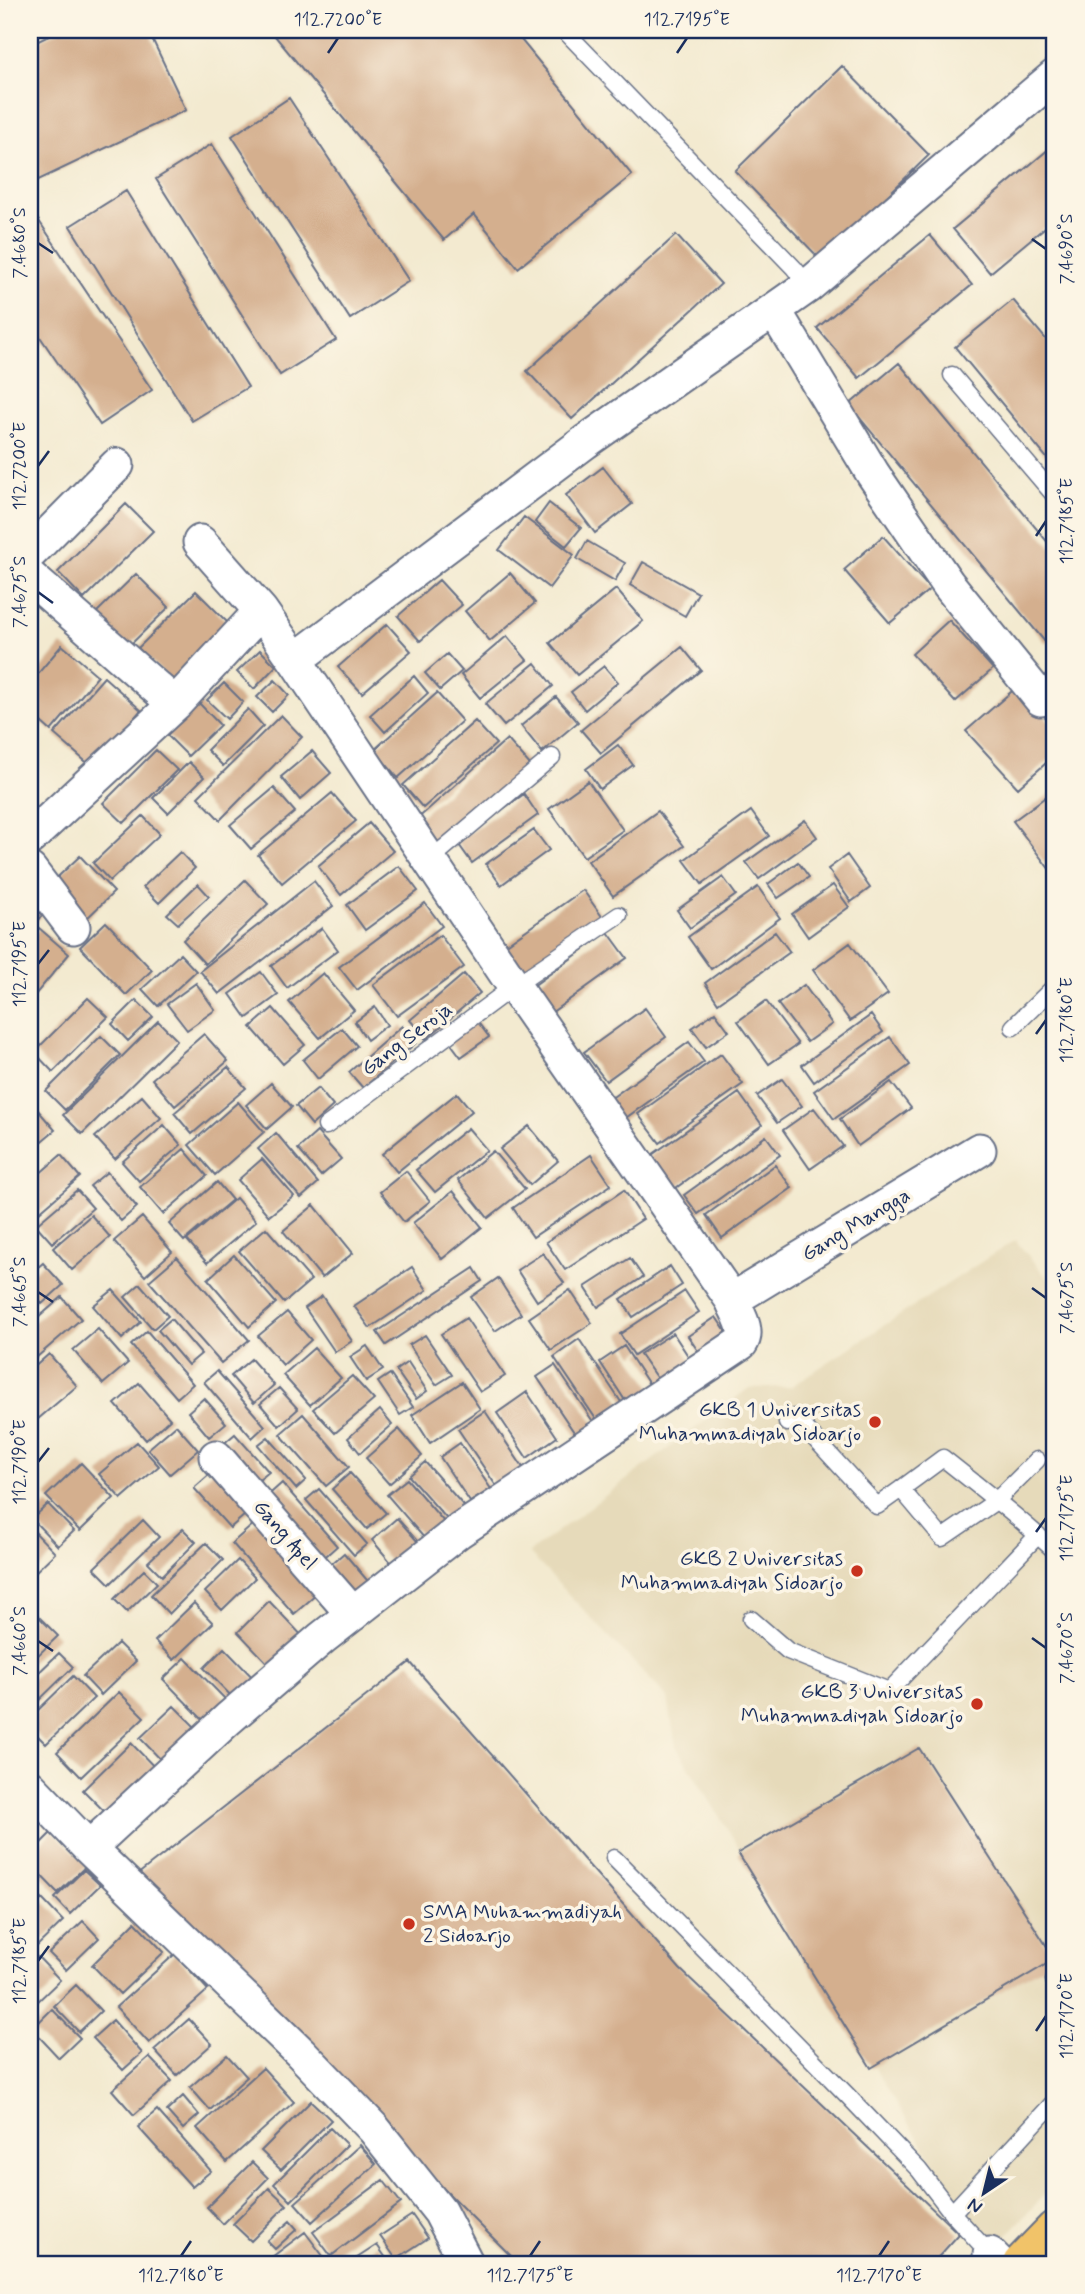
<svg xmlns="http://www.w3.org/2000/svg" width="1085" height="2294" font-family="Mynerve,sans-serif">
<style>
.built{fill:#e6daba}
.building{fill:#d4af8e}
.lines{fill:none;stroke-linecap:round;stroke-linejoin:round}
.lane-casing{stroke:#677086;stroke-width:19}
.street-casing{stroke:#677086;stroke-width:37}
.highway-casing{stroke:#677086;stroke-width:42}
.lane{stroke:#fff;stroke-width:16}
.street{stroke:#fff;stroke-width:33}
.highway{stroke:#f1c369;stroke-width:38}
.ticks{fill:none;stroke:#1b2f5e;stroke-width:2.5}
.poi-dot{fill:#c8321e;stroke:#fcf5e5;stroke-width:2.5}
.labels{text-anchor:middle;dominant-baseline:central;stroke-width:7;stroke-linejoin:round;paint-order:stroke}
.street-label{font-size:21px;fill:#1b2f5e;stroke:#fcf5e5}
.poi-label{font-size:21px;fill:#1b2f5e;stroke:#fcf5e5;text-anchor:end}
.neatline{fill:none;stroke:#1b2f5e;stroke-width:2.5}
.ticks-label{font-size:18px;text-anchor:middle;fill:#1b2f5e}
</style>
<rect width="100%" height="100%" fill="#fcf5e5"/>
<filter id="ink" filterUnits="userSpaceOnUse"><feTurbulence type="fractalNoise" baseFrequency=".0143" numOctaves="2"/><feDisplacementMap in="SourceGraphic" scale="14" xChannelSelector="R" yChannelSelector="G"/><feConvolveMatrix kernelMatrix="1 2 1 2 8 2 1 2 1" color-interpolation-filters="sRGB"/></filter>
<filter id="wash" filterUnits="userSpaceOnUse"><feTurbulence type="fractalNoise" baseFrequency=".00686" numOctaves="4" result="noise"/><feDisplacementMap in="SourceGraphic" scale="28" xChannelSelector="R" yChannelSelector="G"/><feGaussianBlur stdDeviation="1.57" result="paint"/><feColorMatrix in="noise" values="0 0 0 0 0 0 0 0 0 0 0 0 0 0 0 0 0 1.4 0 .05"/><feComposite in="paint" operator="in"/></filter>
<g filter="url(#wash)">
<rect width="100%" height="100%" fill="#f3ead0"/>
<path class="built" d="M1015,1240L1055,1287V2183L990,2254L676,1746L668,1698L529,1553L749,1388L790,1387Z"/>
<g id="blocks">
<path class="building" d="M61,30H148L186,110L30,184V45Z
M270,30H513L632,175L518,268L474,214L444,240Z
M842,66L929,155L821,260L735,171Z
M289,98L409,281L350,319L232,136Z
M212,144L336,340L280,375L156,179Z
M1055,144V219L990,273L953,229Z
M126,191L248,387L192,421L70,226Z
M37,218L152,390L100,425L30,322V223Z
M676,235L721,284L572,419L527,371Z
M930,235L972,285L859,378L817,328Z
M1013,300L1055,350V468L955,347Z
M899,363L1055,551V635L1046,643L849,405Z
M603,467L632,504L595,533L566,495Z
M549,503L581,528L566,546L535,522Z
M126,504L153,531L84,599L58,572Z
M524,517L574,555L549,588L499,550Z
M883,536L930,589L890,623L844,570Z
M587,541L625,563L615,581L577,559Z
M643,562L698,593L685,616L630,585Z
M510,573L535,603L490,641L465,611Z
M136,574L169,607L128,647L95,614Z
M439,580L462,605L420,641L398,616Z
M616,589L643,621L577,675L550,643Z
M196,591L230,625L172,682L138,648Z
M949,620L993,669L955,702L912,654Z
M387,624L411,651L362,693L338,667Z
M507,636L527,660L480,698L461,675Z
M62,645L98,676L51,731L30,712V683Z
M682,647L701,670L601,753L581,730Z
M260,650L276,666L254,689L237,672Z
M447,654L462,671L440,690L425,673Z
M535,663L553,686L504,726L485,704Z
M604,666L618,682L585,710L571,692Z
M414,676L428,693L385,732L370,715Z
M104,677L141,710L92,767L54,734Z
M275,680L289,695L272,712L257,697Z
M224,683L243,702L227,719L207,700Z
M1018,686L1055,728V755L1018,788L966,731Z
M437,693L462,721L398,778L374,750Z
M556,697L578,722L542,752L521,726Z
M198,702L220,725L188,756L166,734Z
M248,709L263,726L223,766L207,750Z
M281,715L302,737L220,820L198,797Z
M475,721L496,744L423,808L403,785Z
M507,739L531,766L439,848L415,821Z
M618,745L633,765L600,789L586,769Z
M156,750L177,770L124,823L103,803Z
M312,751L331,773L300,800L281,777Z
M189,762L204,777L168,813L153,798Z
M588,781L623,830L584,857L549,809Z
M274,788L295,812L251,849L230,825Z
M1055,790V865L1050,870L1013,821Z
M332,793L356,821L282,883L258,855Z
M524,794L538,815L472,863L457,842Z
M658,811L684,846L613,896L588,861Z
M751,811L769,836L702,884L684,860Z
M143,816L160,834L110,881L93,863Z
M805,820L817,837L759,879L746,862Z
M369,823L393,851L341,895L318,866Z
M534,830L549,850L501,885L486,864Z
M180,852L195,868L159,903L143,887Z
M847,855L870,888L851,902L828,869Z
M80,856L114,892L82,923L47,887Z
M798,862L809,877L778,898L768,884Z
M399,866L418,891L365,930L347,905Z
M723,877L736,895L690,928L677,910Z
M245,880L268,904L205,964L183,940Z
M314,881L333,906L219,994L200,971Z
M198,884L209,896L178,924L167,914Z
M833,885L849,907L808,937L792,914Z
M758,887L780,918L711,969L688,937Z
M583,890L603,918L522,977L501,948Z
M425,903L442,926L357,990L339,967Z
M30,905L42,915L30,930Z
M106,922L152,970L126,995L80,947Z
M39,928L69,954L30,1001V940Z
M322,928L338,950L287,988L271,966Z
M608,932L627,958L548,1015L529,989Z
M775,932L790,952L718,1003L705,983Z
M440,935L464,967L397,1016L373,985Z
M850,943L888,994L850,1021L813,970Z
M180,954L196,971L158,1006L142,989Z
M261,972L278,995L247,1018L230,994Z
M323,973L354,1010L320,1038L289,1002Z
M464,974L480,993L426,1039L410,1020Z
M196,983L215,1010L187,1030L167,1004Z
M804,985L832,1024L807,1042L778,1004Z
M88,998L108,1017L53,1072L34,1052Z
M136,1000L153,1017L128,1041L112,1024Z
M766,1001L798,1044L769,1064L738,1021Z
M375,1007L387,1025L367,1040L355,1022Z
M273,1008L305,1045L283,1064L251,1027Z
M645,1008L666,1037L606,1081L584,1052Z
M715,1012L729,1031L706,1047L692,1028Z
M871,1015L883,1032L814,1082L802,1065Z
M158,1021L177,1040L82,1134L63,1115Z
M477,1021L489,1037L461,1057L449,1041Z
M402,1026L416,1043L363,1088L349,1072Z
M342,1028L357,1046L318,1079L303,1060Z
M204,1034L228,1061L175,1106L152,1079Z
M101,1036L120,1055L65,1110L46,1091Z
M890,1037L910,1065L834,1119L814,1091Z
M689,1042L704,1062L620,1122L606,1102Z
M721,1054L743,1084L660,1143L638,1114Z
M228,1067L246,1088L192,1134L174,1113Z
M782,1079L802,1106L777,1123L757,1096Z
M891,1082L911,1108L858,1146L840,1119Z
M271,1083L292,1107L267,1129L246,1105Z
M318,1088L333,1106L312,1125L296,1106Z
M457,1093L472,1111L397,1172L382,1154Z
M739,1093L762,1125L673,1190L649,1157Z
M142,1096L161,1118L115,1159L95,1137Z
M30,1101L55,1130L38,1144L30,1135Z
M238,1102L264,1132L215,1175L189,1145Z
M814,1108L843,1146L810,1169L783,1130Z
M164,1125L181,1145L139,1181L122,1162Z
M529,1126L558,1161L530,1185L500,1149Z
M468,1128L487,1150L435,1192L416,1170Z
M317,1132L341,1159L321,1176L298,1149Z
M276,1133L318,1183L301,1198L258,1149Z
M766,1136L780,1155L698,1214L684,1195Z
M184,1149L207,1176L163,1214L140,1187Z
M493,1151L525,1189L488,1218L458,1180Z
M61,1155L80,1177L30,1220V1182Z
M591,1155L611,1185L533,1237L513,1208Z
M262,1159L294,1196L269,1216L238,1180Z
M775,1165L792,1188L722,1238L706,1215Z
M406,1171L430,1201L404,1222L380,1192Z
M107,1172L137,1207L121,1221L90,1186Z
M217,1182L232,1200L184,1241L169,1224Z
M77,1190L93,1208L52,1243L36,1225Z
M624,1190L643,1219L565,1270L546,1242Z
M453,1191L482,1227L442,1259L413,1223Z
M236,1198L256,1221L207,1263L187,1240Z
M314,1205L353,1253L322,1278L283,1231Z
M91,1215L110,1237L72,1270L53,1248Z
M142,1217L172,1252L145,1276L114,1241Z
M266,1228L311,1280L284,1303L239,1251Z
M543,1253L564,1283L537,1301L517,1270Z
M234,1255L276,1303L249,1327L208,1279Z
M177,1257L249,1340L221,1363L149,1281Z
M630,1258L643,1277L598,1307L585,1287Z
M43,1263L63,1285L42,1304L30,1290V1274Z
M670,1266L682,1285L633,1317L621,1299Z
M412,1267L427,1290L370,1328L354,1306Z
M474,1268L482,1281L386,1345L377,1332Z
M498,1278L521,1314L495,1331L471,1297Z
M140,1284L168,1316L153,1329L125,1297Z
M113,1290L141,1322L122,1339L93,1306Z
M570,1290L592,1323L551,1350L529,1318Z
M685,1291L699,1312L634,1355L620,1334Z
M322,1296L352,1341L335,1352L305,1308Z
M62,1297L81,1319L30,1363V1325Z
M287,1312L311,1340L283,1365L258,1336Z
M716,1317L730,1338L702,1357L688,1336Z
M466,1318L505,1376L480,1392L441,1334Z
M171,1319L201,1354L188,1365L158,1330Z
M98,1329L128,1363L103,1384L73,1350Z
M147,1331L193,1384L177,1398L131,1345Z
M673,1333L696,1368L665,1390L640,1354Z
M425,1335L452,1375L436,1385L409,1345Z
M579,1339L623,1405L598,1422L554,1357Z
M367,1346L383,1370L366,1381L350,1357Z
M624,1346L654,1392L630,1408L600,1362Z
M314,1348L341,1378L310,1405L283,1375Z
M49,1354L77,1386L38,1419L30,1409V1371Z
M251,1359L274,1385L254,1403L231,1376Z
M408,1362L427,1391L416,1399L396,1370Z
M555,1365L596,1426L578,1438L537,1377Z
M217,1371L265,1426L252,1438L204,1382Z
M390,1374L413,1407L400,1415L378,1382Z
M352,1376L374,1400L335,1433L313,1409Z
M462,1382L480,1409L430,1443L412,1415Z
M139,1383L170,1419L146,1440L115,1404Z
M279,1388L298,1409L279,1426L260,1404Z
M527,1392L557,1437L527,1458L497,1413Z
M204,1398L226,1423L209,1437L188,1412Z
M380,1410L392,1425L360,1453L348,1438Z
M485,1411L530,1478L503,1496L458,1429Z
M303,1414L349,1467L326,1486L280,1434Z
M176,1425L198,1450L170,1474L148,1449Z
M399,1429L422,1456L389,1484L366,1458Z
M235,1434L269,1472L249,1488L216,1450Z
M268,1437L306,1480L296,1489L258,1445Z
M137,1442L159,1466L121,1499L99,1474Z
M460,1443L491,1489L470,1502L440,1457Z
M425,1462L470,1513L454,1527L409,1476Z
M81,1463L114,1498L80,1531L46,1496Z
M218,1467L253,1508L230,1528L194,1488Z
M350,1473L386,1513L367,1529L332,1489Z
M407,1479L451,1530L432,1547L387,1495Z
M282,1483L337,1546L318,1563L263,1500Z
M319,1489L367,1544L354,1555L306,1500Z
M48,1504L74,1531L58,1546L32,1519Z
M263,1516L325,1587L294,1614L232,1543Z
M397,1518L425,1550L399,1572L372,1540Z
M143,1520L159,1537L110,1584L94,1568Z
M30,1527L55,1553L30,1577Z
M183,1529L196,1542L162,1576L148,1562Z
M206,1543L223,1560L169,1614L151,1595Z
M344,1553L372,1586L351,1605L322,1572Z
M238,1560L255,1578L222,1610L205,1592Z
M144,1570L157,1583L127,1612L114,1599Z
M269,1601L307,1641L276,1672L238,1632Z
M194,1603L213,1623L174,1660L155,1641Z
M36,1614L58,1636L30,1663V1620Z
M118,1643L136,1661L101,1695L83,1676Z
M224,1648L259,1684L238,1703L204,1668Z
M59,1653L73,1667L30,1709V1681Z
M185,1658L227,1701L205,1722L163,1679Z
M410,1662L680,1969L959,2234L932,2264H519L133,1878Z
M73,1676L94,1698L46,1744L30,1728V1718Z
M119,1692L144,1717L81,1777L57,1752Z
M174,1706L200,1732L166,1765L140,1738Z
M131,1743L162,1775L114,1821L83,1790Z
M919,1748L1055,1959L871,2068L738,1853Z
M53,1831L87,1865L58,1893L30,1864V1854Z
M84,1870L100,1885L70,1914L55,1898Z
M42,1899L63,1921L30,1953V1911Z
M83,1921L99,1938L66,1970L49,1953Z
M135,1922L164,1952L120,1994L92,1965Z
M175,1954L208,1990L149,2043L116,2007Z
M38,1957L60,1980L30,2009V1965Z
M76,1985L101,2011L79,2032L54,2006Z
M52,2009L80,2038L59,2058L32,2029Z
M189,2019L212,2044L177,2075L154,2050Z
M113,2020L142,2053L123,2070L93,2038Z
M227,2055L247,2077L210,2110L190,2087Z
M149,2057L172,2081L134,2115L112,2090Z
M263,2068L294,2102L227,2162L197,2128Z
M183,2096L199,2115L183,2129L167,2111Z
M311,2101L331,2120L281,2170L261,2151Z
M157,2110L211,2171L192,2187L138,2127Z
M330,2128L347,2145L291,2201L274,2184Z
M360,2145L376,2164L312,2222L295,2203Z
M252,2162L268,2178L223,2224L207,2207Z
M383,2180L401,2203L331,2256L313,2232Z
M269,2188L287,2205L251,2241L233,2224Z
M412,2215L428,2238L396,2259L380,2236Z
M290,2221L297,2229L275,2249L267,2241Z
M305,2232L329,2264H265L264,2263Z
M377,2245L390,2264H348Z"/>
</g>
</g>
<g filter="url(#ink)">
<use href="#blocks" fill-opacity="0" stroke="#677086" stroke-width="2"/>
<g class="lines">
<defs>
<path id="lane" d="M564,30L794,268L808,286
M1051,30L1055,36
M952,375L1055,496
M431,859L552,757
M1013,1027L1055,986
M326,1126L514,986L619,915
M787,1423L795,1417L877,1506L901,1489
M1037,1460L996,1501L942,1538L901,1489L943,1458C981,1488 1020,1518 1055,1551
M751,1619L788,1651L889,1691L1038,1535
M614,1858L847,2095L919,2170L952,2213
M1054,1980L1055,1979
M990,2254L952,2213L1055,2101"/>
<path id="street" d="M774,310L873,474L948,584L1041,699
M30,553L117,465
M30,577L175,704
M261,611L295,660
M30,838L175,704L261,611L200,542
M30,870L73,927
M732,1300L979,1150
M216,1457L353,1614
M30,1787L89,1848L300,2052L374,2129L440,2212L467,2264
M89,1848L228,1719L322,1638L459,1531L741,1343C750,1330 737,1313 732,1300L514,986L295,660L585,442L808,286L1055,76
M990,2254L1000,2264"/>
<path id="highway" d="M1022,2264L1055,2230"/>
</defs>
<use href="#lane" class="lane-casing"/>
<use href="#street" class="street-casing"/>
<use href="#highway" class="highway-casing"/>
<use href="#lane" class="lane"/>
<use href="#street" class="street"/>
<use href="#highway" class="highway"/>
</g>
</g>
<path class="ticks" d="M328,53L338,38M677,53L687,38M1032,239L1046,249M38,243L53,253M38,466L49,451M1036,536L1046,521M38,592L53,603M38,964L49,950M1036,1034L1046,1020M1032,1288L1046,1298M38,1292L53,1302M38,1462L49,1448M1036,1532L1046,1518M1032,1638L1046,1648M38,1641L53,1651M38,1961L49,1946M1036,2031L1046,2016M181,2256L191,2241M530,2256L540,2241M879,2256L889,2241"/>
<g class="poi-dot">
<circle cx="875" cy="1422" r="7"/>
<circle cx="857" cy="1571" r="7"/>
<circle cx="977" cy="1704" r="7"/>
<circle cx="409" cy="1924" r="7"/>
</g>
<g class="labels">
<g class="street-label">
<text transform="translate(407 1039) rotate(-37)">Gang Seroja</text>
<text transform="translate(856 1225) rotate(-31)">Gang Mangga</text>
<text transform="translate(285 1535) rotate(49)">Gang Apel</text>
</g>
<g class="poi-label">
<text x="861" y="1410">GKB 1 Universitas<tspan x="861" dy="24">Muhammadiyah Sidoarjo</tspan></text>
<text x="843" y="1559">GKB 2 Universitas<tspan x="843" dy="24">Muhammadiyah Sidoarjo</tspan></text>
<text x="963" y="1692">GKB 3 Universitas<tspan x="963" dy="24">Muhammadiyah Sidoarjo</tspan></text>
<text x="423" y="1912" text-anchor="start">SMA Muhammadiyah<tspan x="423" dy="24">2 Sidoarjo</tspan></text>
</g>
</g>
<rect width="1085" height="2294" fill="none" stroke="#fcf5e5" stroke-width="77"/>
<g transform="translate(984 2193) rotate(215)" stroke="#fcf5e5" stroke-width="5" paint-order="stroke">
<path d="M0-5L12 26L0 18L-12 26Z" fill="#1b2f5e"/>
<text y="-10" font-size="19" font-weight="bold" text-anchor="middle" fill="#1b2f5e">N</text>
</g>
<rect x="38" y="38" width="1008" height="2218" class="neatline"/>
<g class="ticks-label">
<text x="338" y="25">112.7200°E</text>
<text x="687" y="25">112.7195°E</text>
<text transform="translate(19 243) rotate(-90)" y="6">7.4680°S</text>
<text transform="translate(1066 249) rotate(-90)" y="6">7.4690°S</text>
<text transform="translate(19 466) rotate(-90)" y="6">112.7200°E</text>
<text transform="translate(1066 521) rotate(-90)" y="6">112.7185°E</text>
<text transform="translate(19 592) rotate(-90)" y="6">7.4675°S</text>
<text transform="translate(19 964) rotate(-90)" y="6">112.7195°E</text>
<text transform="translate(1066 1020) rotate(-90)" y="6">112.7180°E</text>
<text transform="translate(19 1292) rotate(-90)" y="6">7.4665°S</text>
<text transform="translate(1066 1298) rotate(-90)" y="6">7.4675°S</text>
<text transform="translate(19 1462) rotate(-90)" y="6">112.7190°E</text>
<text transform="translate(1066 1518) rotate(-90)" y="6">112.7175°E</text>
<text transform="translate(19 1641) rotate(-90)" y="6">7.4660°S</text>
<text transform="translate(1066 1648) rotate(-90)" y="6">7.4670°S</text>
<text transform="translate(19 1961) rotate(-90)" y="6">112.7185°E</text>
<text transform="translate(1066 2016) rotate(-90)" y="6">112.7170°E</text>
<text x="181" y="2281">112.7180°E</text>
<text x="530" y="2281">112.7175°E</text>
<text x="879" y="2281">112.7170°E</text>
</g>
</svg>
